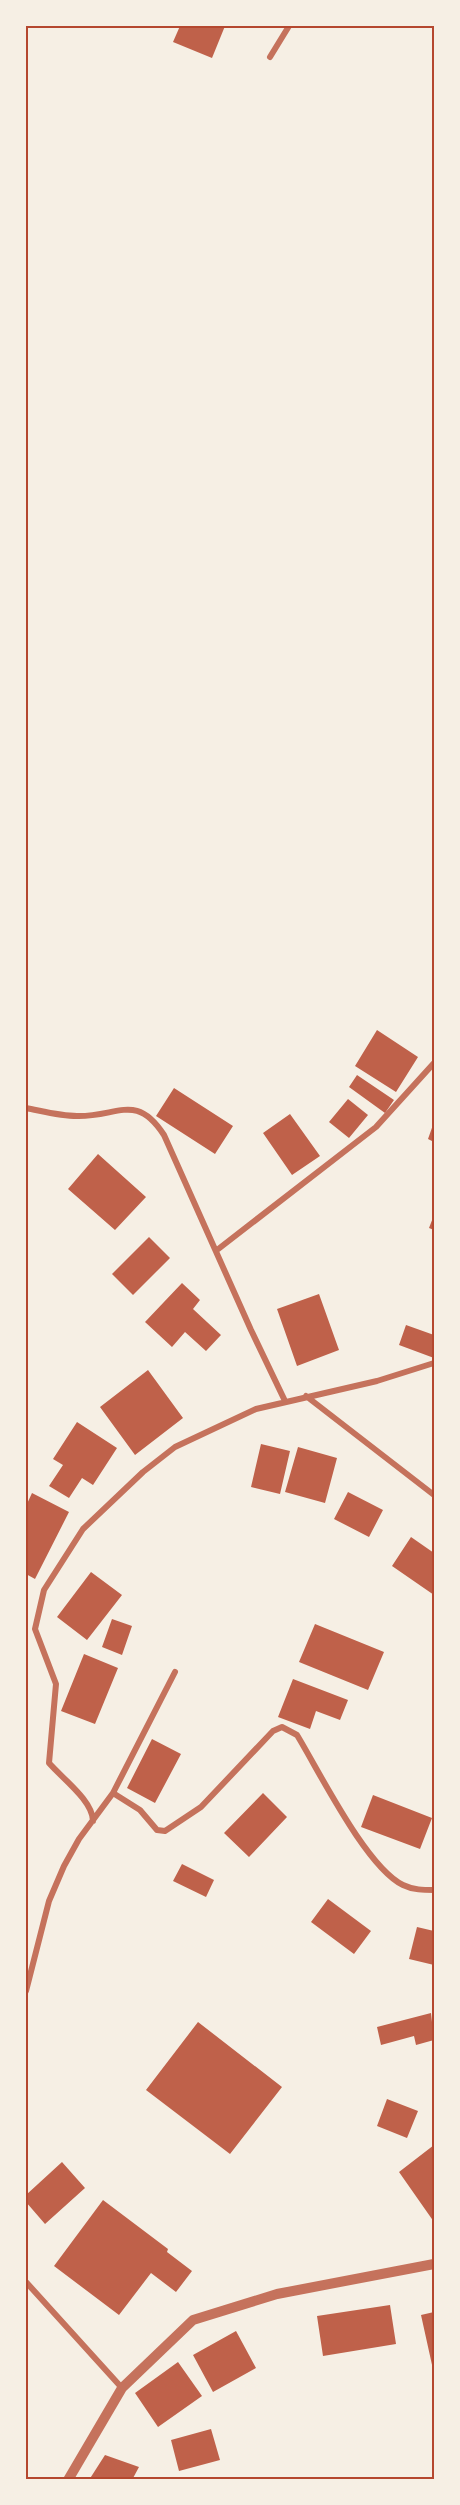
<svg xmlns="http://www.w3.org/2000/svg" width="460" height="2505" font-family="Roboto,sans-serif">
<style>
.building{fill:#bf614a}
.lines{fill:none;stroke-linecap:round;stroke-linejoin:round}
.minor{stroke:#c5725c;stroke-width:6}
.tertiary{stroke:#c5725c;stroke-width:10}
.neatline{fill:none;stroke:#b5482f;stroke-width:2}
</style>
<rect width="100%" height="100%" fill="#f6efe4"/>
<path class="building" d="M180,26H225L212,58L173,42Z
M377,1030L418,1057L396,1092L355,1066Z
M357,1075L394,1100L385,1113L349,1087Z
M174,1088L233,1126L215,1154L156,1116Z
M348,1099L368,1115L349,1138L329,1122Z
M290,1114L320,1156L292,1175L263,1133Z
M434,1122V1142L428,1139Z
M98,1154L146,1197L115,1230L68,1189Z
M434,1215V1230L429,1228Z
M149,1237L170,1258L133,1295L112,1274Z
M182,1283L200,1300L193,1309L221,1335L206,1351L185,1332L172,1347L145,1322Z
M319,1294L339,1350L297,1366L277,1309Z
M406,1325L434,1335V1358L399,1345Z
M148,1370L183,1418L135,1455L100,1407Z
M77,1422L117,1448L93,1485L82,1478L69,1498L49,1486L63,1465L53,1459Z
M261,1444L290,1451L280,1494L251,1487Z
M298,1447L337,1458L325,1503L285,1492Z
M348,1492L383,1510L369,1537L334,1519Z
M32,1493L69,1512L35,1579L26,1574V1506Z
M411,1537L434,1553V1595L392,1566Z
M91,1572L122,1595L87,1640L57,1617Z
M112,1619L132,1626L122,1655L102,1647Z
M315,1624L384,1652L368,1690L299,1662Z
M84,1654L118,1668L95,1724L61,1711Z
M293,1679L348,1700L340,1720L316,1711L310,1729L278,1717Z
M152,1739L181,1754L155,1803L127,1788Z
M263,1793L287,1817L249,1857L224,1833Z
M373,1795L432,1818L420,1849L361,1827Z
M182,1864L214,1880L206,1897L173,1881Z
M328,1899L371,1931L354,1954L311,1922Z
M417,1927L434,1931V1965L409,1959Z
M431,2013L434,2040L416,2045L414,2036L381,2045L377,2027Z
M198,2022L282,2087L230,2154L146,2090Z
M387,2099L418,2111L407,2138L377,2126Z
M434,2145V2222L399,2172Z
M62,2162L85,2188L45,2224L26,2202V2195Z
M103,2200L168,2249L167,2252L192,2271L176,2292L151,2273L119,2315L54,2266Z
M390,2305L396,2344L323,2356L317,2316Z
M434,2312V2374L421,2315Z
M236,2331L256,2368L213,2392L193,2355Z
M178,2362L202,2396L158,2427L135,2393Z
M211,2429L220,2460L179,2471L171,2440Z
M105,2455L139,2467L132,2480H89Z"/>
<g class="lines">
<path class="minor" d="M270,57L289,26
M26,1108C42,1111 60,1116 77,1116C118,1117 136,1092 164,1135L251,1330L285,1401
M217,1250L376,1127L434,1063
M306,1396L434,1495
M113,1793L140,1810L157,1830L165,1831L201,1807L273,1731L282,1727L297,1735C319,1771 366,1867 403,1885C413,1890 424,1890 434,1890
M93,1821C93,1801 63,1779 49,1763L56,1684L35,1629L44,1590L83,1529L143,1472L175,1447L256,1409L377,1381L434,1363
M26,1991L49,1901L64,1866L79,1839L113,1793L175,1672
M26,2282L122,2388"/>
<path class="tertiary" d="M68,2480L122,2388L193,2320L277,2294L434,2264"/>
</g>
<rect width="460" height="2505" fill="none" stroke="#f6efe4" stroke-width="54"/>
<rect x="27" y="27" width="406" height="2451" class="neatline"/>
</svg>
